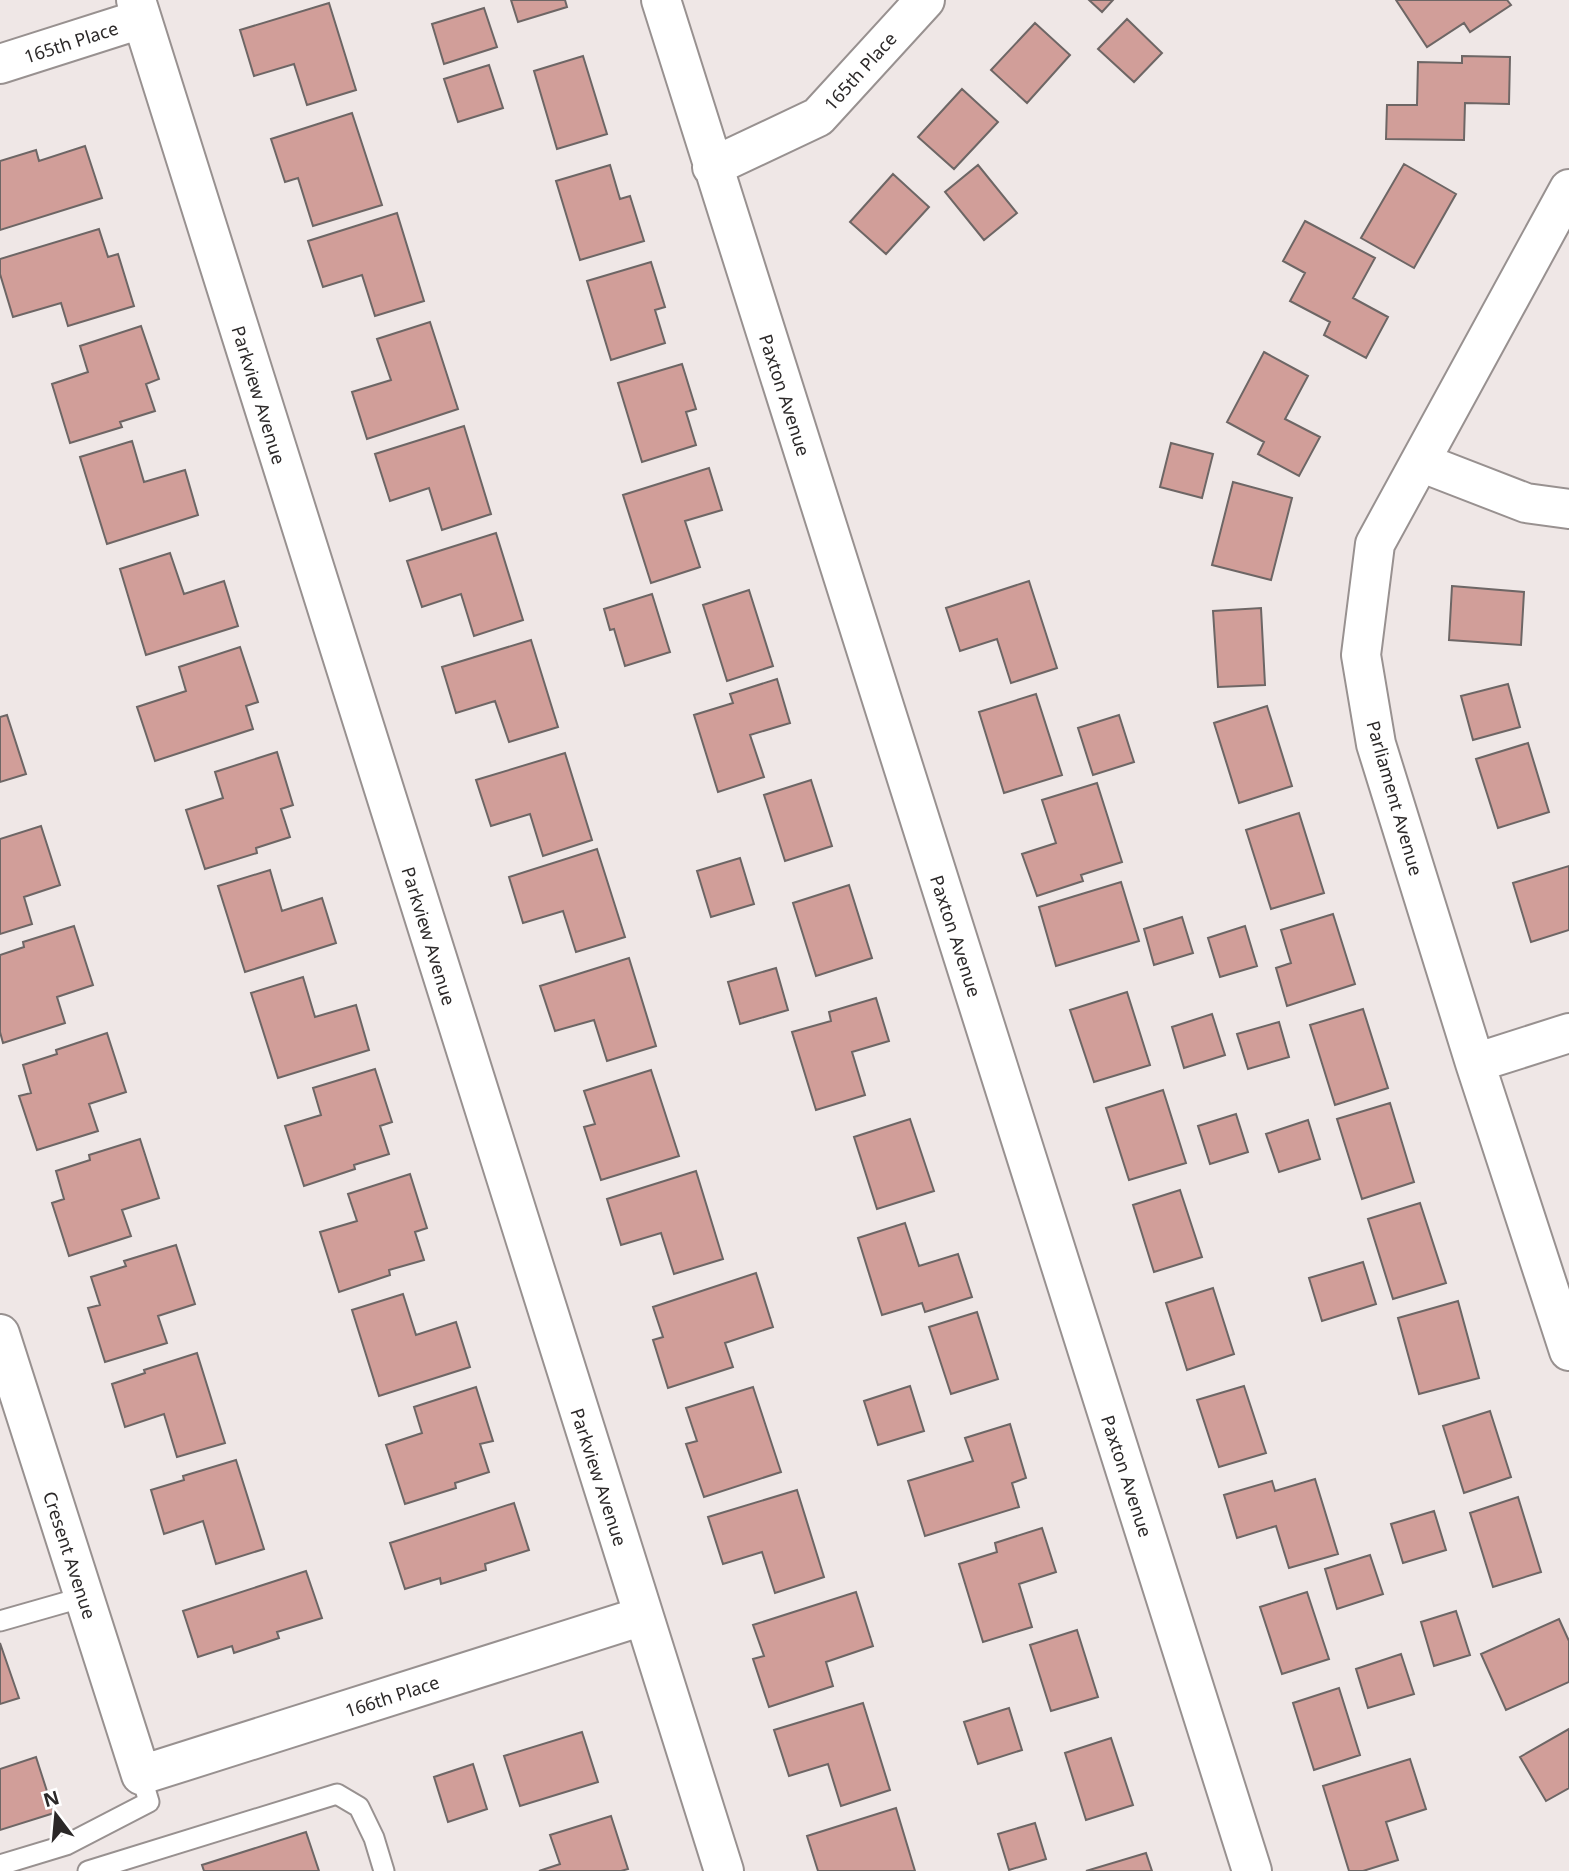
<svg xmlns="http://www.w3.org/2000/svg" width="1569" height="1871" font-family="'Noto Sans',sans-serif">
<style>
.building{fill:#d19e99;stroke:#6d6665;stroke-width:2}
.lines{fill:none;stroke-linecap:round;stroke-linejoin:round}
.service-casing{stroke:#989190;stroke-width:23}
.minor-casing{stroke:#989190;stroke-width:42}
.service{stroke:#fff;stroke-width:19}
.minor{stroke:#fff;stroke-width:38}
.labels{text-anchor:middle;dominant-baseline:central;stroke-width:7;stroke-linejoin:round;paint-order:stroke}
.street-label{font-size:18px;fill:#2b2828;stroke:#fff}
</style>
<rect width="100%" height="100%" fill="#efe7e6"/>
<path class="building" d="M511,0H565L567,7L518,22Z
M1089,0H1113L1102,12Z
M1396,0H1507L1511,5L1470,32L1464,23L1427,47Z
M329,3L356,90L307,105L294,64L254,76L240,30Z
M484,8L497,47L444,64L432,24Z
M1127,19L1162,53L1134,82L1098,49Z
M1035,23L1070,55L1027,103L991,70Z
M583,56L607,134L557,149L534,71Z
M1462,56L1510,57L1509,104L1465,103L1464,140L1386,139L1387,105H1417L1418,62L1462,63Z
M489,65L503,108L458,122L444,79Z
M962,89L998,122L954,169L918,137Z
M352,113L382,205L313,226L298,178L285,182L271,139Z
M85,146L102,198L0,230V161L36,150L39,161Z
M1404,164L1456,194L1414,268L1361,238Z
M610,165L620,199L630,196L644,241L580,260L556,181Z
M978,165L1017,213L984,240L945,192Z
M893,174L929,207L886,254L850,222Z
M397,213L424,301L375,316L362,275L323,287L308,241Z
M1305,221L1375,258L1353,298L1388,317L1366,358L1324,335L1330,322L1290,301L1305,273L1283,261Z
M99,229L108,257L118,254L134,306L68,326L61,303L13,317L0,274V259Z
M651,262L665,307L655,310L665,343L611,360L587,281Z
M430,322L458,409L367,439L352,392L391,380L377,339Z
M141,326L159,379L146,384L155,411L120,422L122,427L70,443L52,384L88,372L80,346Z
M1264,352L1308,376L1285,419L1320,437L1299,476L1258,454L1264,442L1227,422Z
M682,364L696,409L686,412L696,445L642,462L618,383Z
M464,426L491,514L442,530L429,488L390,501L375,454Z
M132,441L144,482L185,470L198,515L107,544L80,457Z
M1171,443L1213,454L1202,498L1160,487Z
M709,468L722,510L685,521L700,567L651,583L623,495Z
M1233,482L1292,498L1271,580L1212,565Z
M496,533L523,620L474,636L461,594L422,607L407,561Z
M170,553L184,594L224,581L238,626L146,655L120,569Z
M1029,581L1057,668L1011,683L997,639L960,651L946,608Z
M1452,586L1524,592L1521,645L1449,640Z
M749,590L773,666L727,681L703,605Z
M652,594L670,652L625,666L614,629L610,630L604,609Z
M1261,608L1265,685L1218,687L1213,611Z
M531,640L558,727L509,742L495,701L456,713L442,667Z
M240,647L258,702L246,706L253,729L155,761L137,707L186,691L179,667Z
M777,679L790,723L750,735L764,777L718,792L694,715L733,703L730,694Z
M1508,684L1520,727L1473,740L1461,696Z
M1036,694L1062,775L1004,793L979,712Z
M1267,706L1292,786L1239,803L1214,723Z
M7,715L26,774L0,782V717Z
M1119,715L1134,762L1093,775L1078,728Z
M1528,743L1549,812L1498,828L1476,759Z
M277,752L293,805L281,809L290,837L256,848L257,853L205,869L186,810L223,798L215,772Z
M565,753L592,840L543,856L530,814L491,826L476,780Z
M811,780L832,846L785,861L764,795Z
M1097,783L1122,862L1081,875L1083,881L1037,896L1022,854L1056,843L1042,800Z
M1299,813L1324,893L1271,909L1246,830Z
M41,826L60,885L24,897L32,924L0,934V839Z
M597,849L625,937L576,952L563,911L523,923L509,877Z
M740,858L754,904L711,917L697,871Z
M1569,866V930L1531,942L1513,883Z
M270,870L282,911L322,898L336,943L245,972L218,886Z
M1121,882L1139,941L1056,966L1039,907Z
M849,885L872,958L816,976L793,903Z
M1333,914L1355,984L1287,1006L1276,968L1291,963L1281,930Z
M1182,917L1193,953L1154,965L1144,929Z
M74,926L93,985L57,997L65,1023L3,1043L0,1032V955L24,947L23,942Z
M1245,926L1257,966L1220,977L1208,938Z
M629,958L656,1046L607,1061L594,1020L555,1031L540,986Z
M776,968L788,1010L740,1024L728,982Z
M303,977L315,1017L356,1005L369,1050L278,1078L251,993Z
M1127,992L1150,1065L1094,1082L1070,1010Z
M876,998L889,1041L852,1052L865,1095L816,1110L792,1032L831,1021L829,1012Z
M1363,1009L1388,1088L1335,1105L1310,1025Z
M1212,1014L1225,1055L1184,1068L1172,1027Z
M1279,1022L1289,1057L1248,1069L1237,1034Z
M107,1033L126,1092L89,1104L98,1131L37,1150L19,1096L31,1093L23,1065L57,1054L56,1050Z
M375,1069L392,1122L380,1126L389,1154L354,1165L355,1169L304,1186L285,1126L321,1115L313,1088Z
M651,1070L679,1156L601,1180L584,1127L595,1124L584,1091Z
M1163,1090L1186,1163L1129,1180L1106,1108Z
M1390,1103L1414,1182L1362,1199L1337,1119Z
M1236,1114L1248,1152L1210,1164L1198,1126Z
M910,1119L934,1191L877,1209L854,1137Z
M1308,1120L1320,1159L1279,1172L1266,1134Z
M140,1139L159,1198L122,1210L131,1236L69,1256L52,1203L64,1199L56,1171L90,1160L89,1155Z
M696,1171L723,1259L674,1274L661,1233L621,1245L607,1199Z
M410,1174L427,1228L415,1232L424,1260L389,1270L390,1275L339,1292L320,1232L357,1221L348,1194Z
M1180,1190L1202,1257L1154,1272L1133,1205Z
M1420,1203L1446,1283L1393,1299L1368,1219Z
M905,1223L919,1266L958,1254L972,1297L925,1312L922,1303L882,1315L858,1238Z
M176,1245L195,1304L158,1316L167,1343L105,1362L88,1308L100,1305L91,1277L126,1266L124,1261Z
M1363,1262L1376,1304L1322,1321L1309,1278Z
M756,1273L773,1327L725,1343L733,1367L668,1388L653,1340L663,1337L653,1307Z
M1213,1288L1234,1354L1187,1370L1166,1303Z
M403,1294L416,1335L456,1322L470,1367L379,1396L352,1310Z
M1458,1301L1479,1378L1419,1394L1398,1318Z
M977,1312L998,1379L951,1394L929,1327Z
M197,1353L225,1443L177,1457L164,1414L125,1427L112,1384L145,1373L144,1370Z
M910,1386L924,1431L878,1445L864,1401Z
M1244,1386L1266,1453L1219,1467L1197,1400Z
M476,1387L493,1441L480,1444L489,1472L455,1483L456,1488L405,1504L386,1445L422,1433L414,1407Z
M753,1387L781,1472L704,1497L686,1444L697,1441L686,1408Z
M1490,1411L1511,1477L1464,1493L1443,1426Z
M1010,1424L1026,1478L1012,1483L1019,1507L925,1536L908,1481L973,1461L965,1438Z
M236,1460L264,1549L216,1564L203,1521L164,1534L151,1490L184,1480L183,1476Z
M1315,1479L1338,1554L1289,1568L1276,1526L1237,1538L1224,1495L1272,1481L1275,1491Z
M797,1490L824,1577L775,1593L762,1552L723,1564L708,1517Z
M1518,1497L1541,1572L1493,1587L1470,1513Z
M514,1503L529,1550L485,1564L486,1570L441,1584L440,1578L405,1589L390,1543Z
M1434,1511L1446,1550L1403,1563L1391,1524Z
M1042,1528L1056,1572L1019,1584L1032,1627L983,1642L959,1564L997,1552L995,1543Z
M1370,1555L1383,1594L1337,1609L1325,1569Z
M306,1571L322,1618L277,1632L279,1638L234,1653L232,1646L198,1657L183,1611Z
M856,1592L873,1646L826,1662L833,1686L769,1707L753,1659L764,1656L753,1625Z
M1307,1592L1329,1659L1282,1674L1260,1607Z
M1456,1611L1470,1655L1434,1666L1421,1622Z
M1559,1619L1569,1641V1682L1506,1710L1481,1654Z
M1077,1630L1098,1697L1051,1711L1030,1645Z
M0,1643L19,1698L0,1704Z
M1401,1654L1414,1694L1368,1708L1356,1669Z
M1339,1688L1360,1755L1314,1770L1293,1703Z
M863,1703L890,1790L841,1806L828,1764L789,1776L774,1730Z
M1009,1708L1022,1750L978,1764L964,1722Z
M1569,1729V1788L1546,1801L1520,1757Z
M582,1732L598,1782L520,1806L504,1756Z
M1111,1738L1133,1805L1086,1820L1065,1753Z
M36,1757L54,1813L0,1830V1769Z
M1410,1759L1426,1809L1386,1822L1398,1860L1363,1871H1349L1323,1786Z
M473,1764L487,1809L448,1822L434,1777Z
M896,1808L915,1871H818L807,1836Z
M611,1816L628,1869L621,1871H539L560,1864L550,1835Z
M1035,1823L1046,1859L1009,1870L998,1834Z
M306,1832L319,1871H204L202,1865Z
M1146,1853L1152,1871H1086Z"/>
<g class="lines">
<defs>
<path id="service" d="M0,1621L84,1597
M0,1865L66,1845L149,1802L141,1775
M88,1871L337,1794L359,1807L374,1838L384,1871"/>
<path id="minor" d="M136,0L724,1871
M661,0L1252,1871
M0,64L141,19
M712,167L818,117L925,0
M1569,189L1375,544L1361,655L1376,744L1475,1063L1569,1351
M1420,462L1526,503L1569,509
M1475,1063L1569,1033
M0,1334L141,1775L643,1616"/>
</defs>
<use href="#service" class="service-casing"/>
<use href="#minor" class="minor-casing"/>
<use href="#service" class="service"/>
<use href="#minor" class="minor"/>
</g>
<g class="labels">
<g class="street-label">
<text transform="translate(71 42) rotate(-18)">165th Place</text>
<text transform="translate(860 71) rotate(-48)">165th Place</text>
<text transform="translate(259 395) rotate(73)">Parkview Avenue</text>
<text transform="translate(785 395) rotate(72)">Paxton Avenue</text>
<text transform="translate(1395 798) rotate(74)">Parliament Avenue</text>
<text transform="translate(429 936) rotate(73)">Parkview Avenue</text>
<text transform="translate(956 936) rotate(72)">Paxton Avenue</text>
<text transform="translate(1127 1476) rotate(72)">Paxton Avenue</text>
<text transform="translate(599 1477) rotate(72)">Parkview Avenue</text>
<text transform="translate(70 1555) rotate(72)">Cresent Avenue</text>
<text transform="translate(392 1696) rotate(-18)">166th Place</text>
</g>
</g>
<g transform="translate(56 1815) rotate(344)" stroke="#ffffff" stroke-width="5" paint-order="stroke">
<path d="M0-5L12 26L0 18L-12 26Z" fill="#2b2828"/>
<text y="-10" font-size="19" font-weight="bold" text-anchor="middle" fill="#2b2828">N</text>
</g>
</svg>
